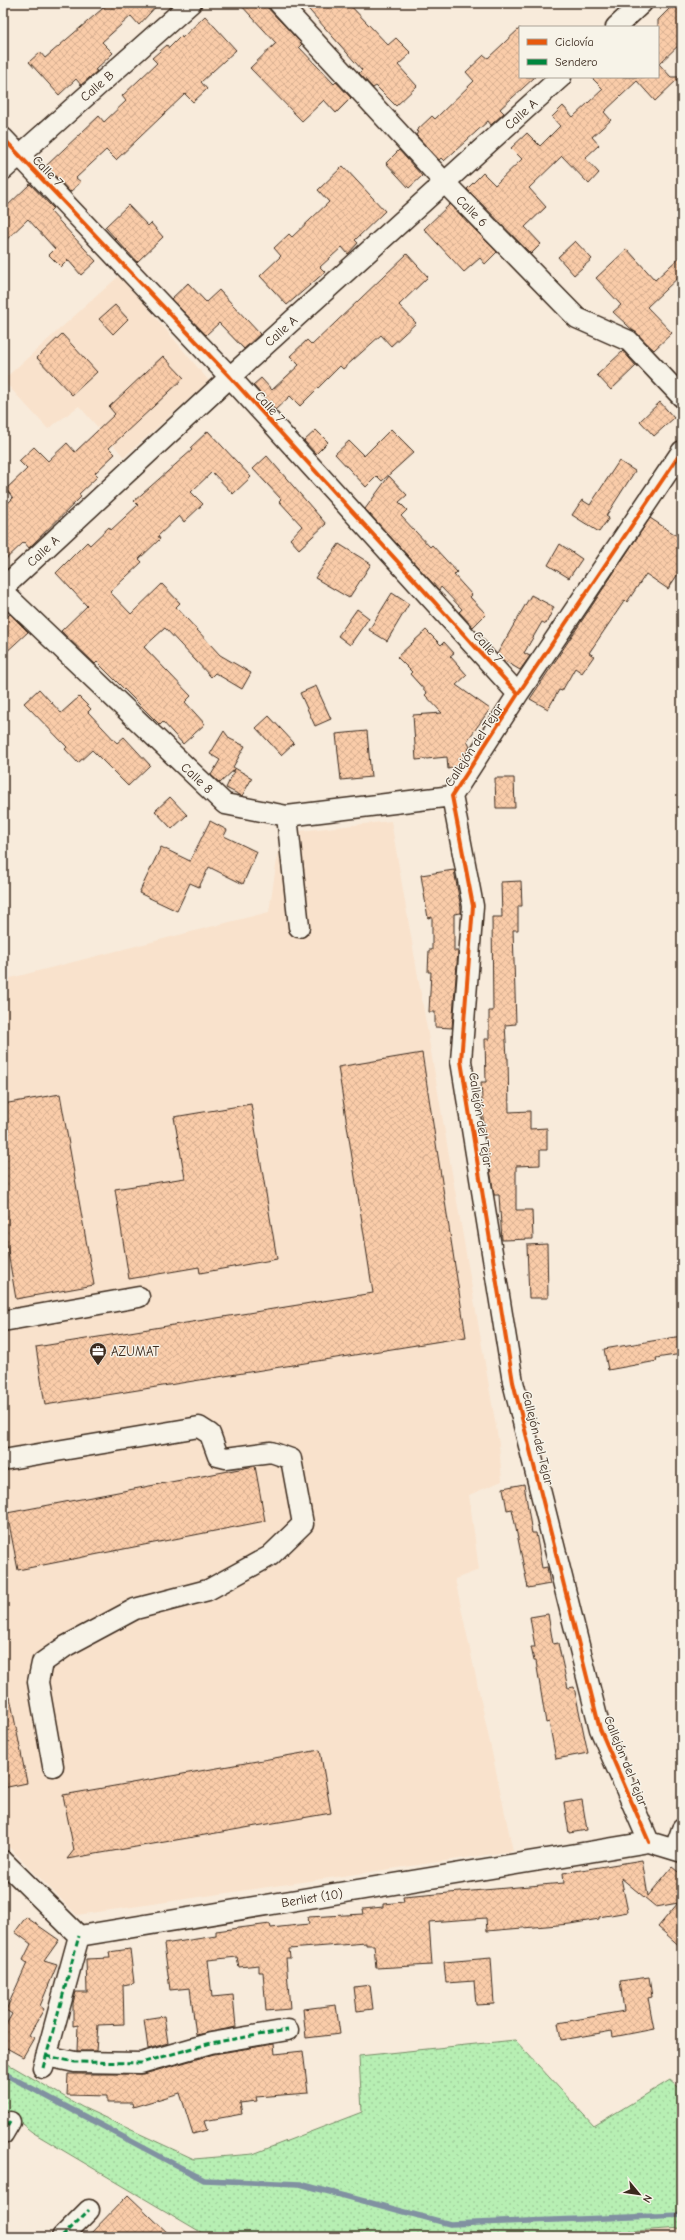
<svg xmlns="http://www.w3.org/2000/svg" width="685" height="2240" font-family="'Comic Neue',sans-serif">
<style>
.built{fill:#f9e2cc}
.grass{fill:url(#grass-dots);stroke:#798c68}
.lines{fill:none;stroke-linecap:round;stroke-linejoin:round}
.stream{stroke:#8191a1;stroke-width:5.5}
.building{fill:url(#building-cross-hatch);stroke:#3b2a1e}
.minor-casing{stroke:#3b2a1e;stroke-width:23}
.minor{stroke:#f7f3e8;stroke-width:20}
.quiet{stroke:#00873e;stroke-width:3;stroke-dasharray:6 3;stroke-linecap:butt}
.cycleway-casing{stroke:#f7f3e8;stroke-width:6}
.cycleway{stroke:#e8590c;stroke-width:4}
.labels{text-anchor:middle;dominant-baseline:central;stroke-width:3;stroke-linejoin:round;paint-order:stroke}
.street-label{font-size:13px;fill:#3b2a1e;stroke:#f7f3e8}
.poi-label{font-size:13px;fill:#3b2a1e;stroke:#f7f3e8;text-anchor:start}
</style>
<defs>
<pattern id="grass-dots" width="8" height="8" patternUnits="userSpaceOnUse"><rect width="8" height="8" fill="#b7efb3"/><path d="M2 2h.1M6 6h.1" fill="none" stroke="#9ecd9a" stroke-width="1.8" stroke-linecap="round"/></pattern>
<pattern id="building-cross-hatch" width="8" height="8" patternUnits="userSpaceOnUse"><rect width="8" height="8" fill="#facca9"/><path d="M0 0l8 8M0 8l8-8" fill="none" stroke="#d7af91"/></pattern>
</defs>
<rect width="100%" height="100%" fill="#f8ebdb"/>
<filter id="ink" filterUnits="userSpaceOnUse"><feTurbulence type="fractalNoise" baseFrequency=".025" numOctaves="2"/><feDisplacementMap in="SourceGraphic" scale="8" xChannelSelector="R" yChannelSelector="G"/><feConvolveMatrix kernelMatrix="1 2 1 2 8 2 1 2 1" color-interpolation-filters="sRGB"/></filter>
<g filter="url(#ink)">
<path class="built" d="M120,275L209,381L124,457L79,406L48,429L3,380Z
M391,821L499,1444L502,1481L469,1495L479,1570L455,1579L513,1851L77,1915L3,1841V980L269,912L281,833Z
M682,2228V2237H542Z"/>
<path class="grass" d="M515,2040L594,2126L670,2080L682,2090V2228L542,2237H209L32,2132L3,2109V2061L82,2107L194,2159L253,2154L362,2112L359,2056Z"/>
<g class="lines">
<path class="stream" d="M3,2073L204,2180L300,2184L450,2224L682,2215"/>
</g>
<path class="building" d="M109,3H159L139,25L131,16L102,42L113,53L95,70L97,71L81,85L76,79L59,95L29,62L40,52L45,58Z
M239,3H263L302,44L299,47L334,84L336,82L351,98L336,113L324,100L302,121L250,68L276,43Z
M303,3H348L388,45L396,38L411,53L398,65L417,86L396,106L376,86L373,88L359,73L362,70Z
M675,3H682V42L659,64L671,77H680L655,101L637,81L604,112L611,120L592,137L599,145L585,158L599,173L589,184L562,156L529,188L546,207L525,227L541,244L531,254L467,189L483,173L495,185L522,159L511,148L527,133L540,146L560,126L552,117L563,106L573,117L603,89L591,77H658V20Z
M205,16L236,50L201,82L207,89L193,102L185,94L116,160L106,150L76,178L81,182L70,192L46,166L99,116L104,122L126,101L122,96L157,63L152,58L167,45L169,48L181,36L182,38Z
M520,28V77H535L500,109L504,113L491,125L488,121L444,161L441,158L439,160L416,135L418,132L416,131L432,116L435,119L474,81L466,72L484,55L488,58Z
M399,150L422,176L409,188L386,163Z
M343,166L385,211L355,240L358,243L348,254L342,247L320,267L325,272L287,305L260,276L281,256L274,248L289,234L292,237L329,202L318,190Z
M30,184L53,208L50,211L96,261L81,275L68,260L61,267L49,255L55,249L28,219L3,243V210Z
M450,204L497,252L485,264L480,258L464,272L424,229Z
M128,205L148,226L151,223L163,237L137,262L105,227Z
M575,241L592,259L574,275L558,257Z
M627,249L655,280L682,255V274L647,307L672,333L654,350L613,312L621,305L596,278Z
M407,254L428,277L399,305L416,323L391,346L381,335L343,369L340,366L300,406L290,396L275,410L253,385L261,378L272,390L299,365L290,356L307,340L312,345Z
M188,283L206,302L219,290L260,334L244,349L219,323L206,335L171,299Z
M115,305L128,319L113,334L99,319Z
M62,334L97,372L72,395L37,358Z
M623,351L636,366L611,390L597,375Z
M163,356L184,378L109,448L115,454L95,473L98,476L79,494L81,497L29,548L24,542L3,562V508L13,498L6,489L27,469L19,461L34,447L48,461L67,443L75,452L115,414L109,407Z
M660,402L674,418L654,436L640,421Z
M391,429L414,452L382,481L377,476L366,487L335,454L349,441L364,456Z
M316,430L328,442L316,454L304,441Z
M208,431L251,477L233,494L212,472L191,492L203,504L184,522L179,516L158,536L160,539L139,559L142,562L110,592L131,614L162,584L180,603L176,607L220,655L251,673L242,689L215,673L211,677L165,628L144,647L191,696L185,702L205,724L183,744L163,722L160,725L97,662L95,664L61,631L87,606L56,573L87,542L90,545L109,527L111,530L138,505L134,501L192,450L190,448Z
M267,456L326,524L299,549L290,539L302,526L279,501L281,499L253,469Z
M619,461L635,471L606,516L609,518L599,532L572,515L582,500L590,505Z
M389,476L407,495L399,502L407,510L401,516L430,547L432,545L457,572L454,575L472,595L470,597L486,614L473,627L459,612L462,609L441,587L439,590L365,509Z
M650,518L682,539V568L668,589L646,574L627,602L625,600L589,653L594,656L582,673L575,668L562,691L559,690L548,709L530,699Z
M339,544L371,564L349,598L315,578Z
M560,544L582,559L569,578L548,565Z
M392,593L409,604L387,641L369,630Z
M531,595L554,607L546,624L542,622L524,653L530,656L520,670L503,660L497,654Z
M357,609L369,618L350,645L338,636Z
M10,614L28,632L3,655V621Z
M426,630L441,645L444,642L454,653L450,656L467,675L456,685L490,709L467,741L470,747L458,766L448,769L447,757L416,760L413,715L442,713L425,695L427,693L410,674L412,672L397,657Z
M316,686L331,719L315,726L300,693Z
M39,689L61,713L79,697L91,709L88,712L117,743L124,737L150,765L128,786L92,750L78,763L65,749L67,747L24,703Z
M269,716L294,743L281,755L256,728Z
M224,731L230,739L245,746L233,767L252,778L242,796L226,788L235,769L220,783L211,775L220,760L210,754Z
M367,731L371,777L341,780L336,734Z
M495,778H514L515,808H496Z
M170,797L187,815L172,829L155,811Z
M210,821L227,830L224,836L257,852L243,884L209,867L199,887L190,883L177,911L139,893L161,847L190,861Z
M454,870L461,908V913L454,914V951H458L452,1028L435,1027V1012H429L431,972H428L429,950H432V917L428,918L421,875Z
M521,881L522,906H518V930H513L516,1024L505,1025L507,1058H508L509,1112L530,1111V1129L547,1128V1150H540V1165L516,1166V1210H532L533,1239L502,1240L499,1195H494L484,1132L481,1082H486L485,1039H489V1011H493L492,917H502L501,882Z
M422,1053L466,1337L45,1405L36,1347L373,1293L338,1067Z
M60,1094L94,1285L16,1299L3,1223V1104Z
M251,1104L277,1259L200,1273L199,1267L129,1279L115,1189L185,1178L174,1117Z
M547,1244L548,1298H529L527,1245Z
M682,1336V1354L656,1358L657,1361L608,1370L604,1349Z
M255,1466L265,1521L18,1570L7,1513Z
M524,1484L532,1533H536L542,1568L547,1567L550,1584L528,1588L512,1509L507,1510L503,1488Z
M548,1614L553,1644L558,1643L568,1688L574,1687L588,1753L556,1759L549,1722L546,1723L536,1661H534L531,1647H535L530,1617Z
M10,1697L27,1783L3,1788V1698Z
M320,1750L331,1813L67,1859L74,1850L63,1795Z
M582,1800L587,1830L569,1833L564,1803Z
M642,1860L648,1896L672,1867L682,1875V1948L658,1927L678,1903L656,1907L621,1878L628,1912L599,1917V1919L570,1924L487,1931L486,1918L429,1922L432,1965L376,1968L374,1945H366V1943L289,1949L290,1958H286L290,2009L266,2011L263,1972H259V1965L239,1967L237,1957L208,1960L212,1997L233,1995L236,2027L196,2035L190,1988L170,1990L164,1944L216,1936V1931L270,1924L271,1928L309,1924L308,1917L364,1914L363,1909L383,1907V1904L404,1902L403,1897L564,1883L563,1873Z
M26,1917L59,1940L44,1961L57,1965L40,2006L44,2009L29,2035L34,2038L23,2057L3,2046V2030L12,2014L6,2010L27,1963L23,1960L31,1944L15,1932Z
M130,1949L134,1983L123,1985L124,2024L98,2025L96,2051H77L78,2025L73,2026V2003L76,1992H87L86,1959L110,1958L109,1952Z
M491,1958L494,2004L476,2005L474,1981L446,1983L444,1962Z
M649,1977L652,1997L648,1998L654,2029L613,2037L612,2031L561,2040L558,2023L624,2011L620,1981Z
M370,1985L373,2009L357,2011L354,1987Z
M336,2005L340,2034L306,2038L303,2009Z
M164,2016L168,2043L148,2049L144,2019Z
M274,2044L275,2054L303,2051L308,2093L256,2097L257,2101L240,2103L242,2114L204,2121L207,2130L193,2134L180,2093L133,2107L132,2103H107V2096L67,2095L68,2074H144L214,2054Z
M128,2195L172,2237H87Z"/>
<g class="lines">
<defs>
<path id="minor" d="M279,3L445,183L577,318L629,341L682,397
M616,27L642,3
M3,138L230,377L518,694
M3,170L191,3
M3,588L230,377L561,77
M3,592L225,804L287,816L452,796
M287,816L299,927
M3,1321L139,1297
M3,1460L199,1427L210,1434L218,1456L226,1458L271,1452L291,1459L303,1524L270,1556L208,1590L135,1609L66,1646L42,1663L38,1682L53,1766
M649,1842L600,1729L513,1382L461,1061L473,906L452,796L518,694L682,451
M675,1849L682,1829
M3,1861L79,1936
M79,1936L649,1842L682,1852
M46,2056L75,2062L141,2063L211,2043L288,2030
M43,2068L79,1936
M3,2134L10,2122
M62,2237L89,2210"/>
</defs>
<use href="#minor" class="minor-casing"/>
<use href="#minor" class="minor"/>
<path class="quiet" d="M46,2056L75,2062L141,2063L211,2043L288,2030
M43,2068L79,1936
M3,2134L10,2122
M62,2237L89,2210"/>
<defs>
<path id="cycleway" d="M3,138L230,377L518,694
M649,1842L600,1729L513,1382L461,1061L473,906L452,796L518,694L682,451"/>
</defs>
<use href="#cycleway" class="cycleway-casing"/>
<use href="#cycleway" class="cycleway"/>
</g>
</g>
<defs>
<symbol id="office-pin" viewBox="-11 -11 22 30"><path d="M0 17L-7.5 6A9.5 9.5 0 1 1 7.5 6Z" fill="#3b2a1e" stroke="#f7f3e8"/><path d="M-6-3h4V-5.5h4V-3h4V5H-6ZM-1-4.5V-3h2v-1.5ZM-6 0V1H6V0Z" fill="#fff"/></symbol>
</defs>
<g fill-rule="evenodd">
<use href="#office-pin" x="88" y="1341" width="20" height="27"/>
</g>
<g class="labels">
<g class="street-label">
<text transform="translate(97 86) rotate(-41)">Calle B</text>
<text transform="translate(521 114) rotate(-42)">Calle A</text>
<text transform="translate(48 171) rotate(46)">Calle 7</text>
<text transform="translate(472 211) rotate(45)">Calle 6</text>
<text transform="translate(281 331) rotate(-42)">Calle A</text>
<text transform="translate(270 407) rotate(48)">Calle 7</text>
<text transform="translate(43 551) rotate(-43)">Calle A</text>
<text transform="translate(488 647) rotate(48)">Calle 7</text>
<text transform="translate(474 745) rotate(-57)">Callejón del Tejar</text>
<text transform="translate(197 778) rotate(43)">Calle 8</text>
<text transform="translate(481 1120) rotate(81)">Callejón del Tejar</text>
<text transform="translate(538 1438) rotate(76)">Callejón del Tejar</text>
<text transform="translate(626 1761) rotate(68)">Callejón del Tejar</text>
<text transform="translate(312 1898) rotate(-9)">Berliet (10)</text>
</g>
<g class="poi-label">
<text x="111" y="1351">AZUMAT</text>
</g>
</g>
<rect width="685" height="2240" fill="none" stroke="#f7f3e8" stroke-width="16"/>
<rect x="8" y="8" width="669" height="2224" fill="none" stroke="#3b2a1e" stroke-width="1.5" filter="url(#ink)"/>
<rect x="519" y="26" width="140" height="52" fill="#f7f3e8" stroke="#aca397"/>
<rect x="527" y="39" width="20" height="6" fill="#e8590c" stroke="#aca397"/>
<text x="555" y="46" font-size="12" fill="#3b2a1e">Ciclovía</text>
<rect x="527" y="59" width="20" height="6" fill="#00873e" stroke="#aca397"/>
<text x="555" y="66" font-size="12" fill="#3b2a1e">Sendero</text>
<g transform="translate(639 2194) rotate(119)" stroke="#f7f3e8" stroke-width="3" paint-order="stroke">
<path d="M0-3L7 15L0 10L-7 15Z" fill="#3b2a1e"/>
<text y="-6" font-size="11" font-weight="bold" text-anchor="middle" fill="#3b2a1e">N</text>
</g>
</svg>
